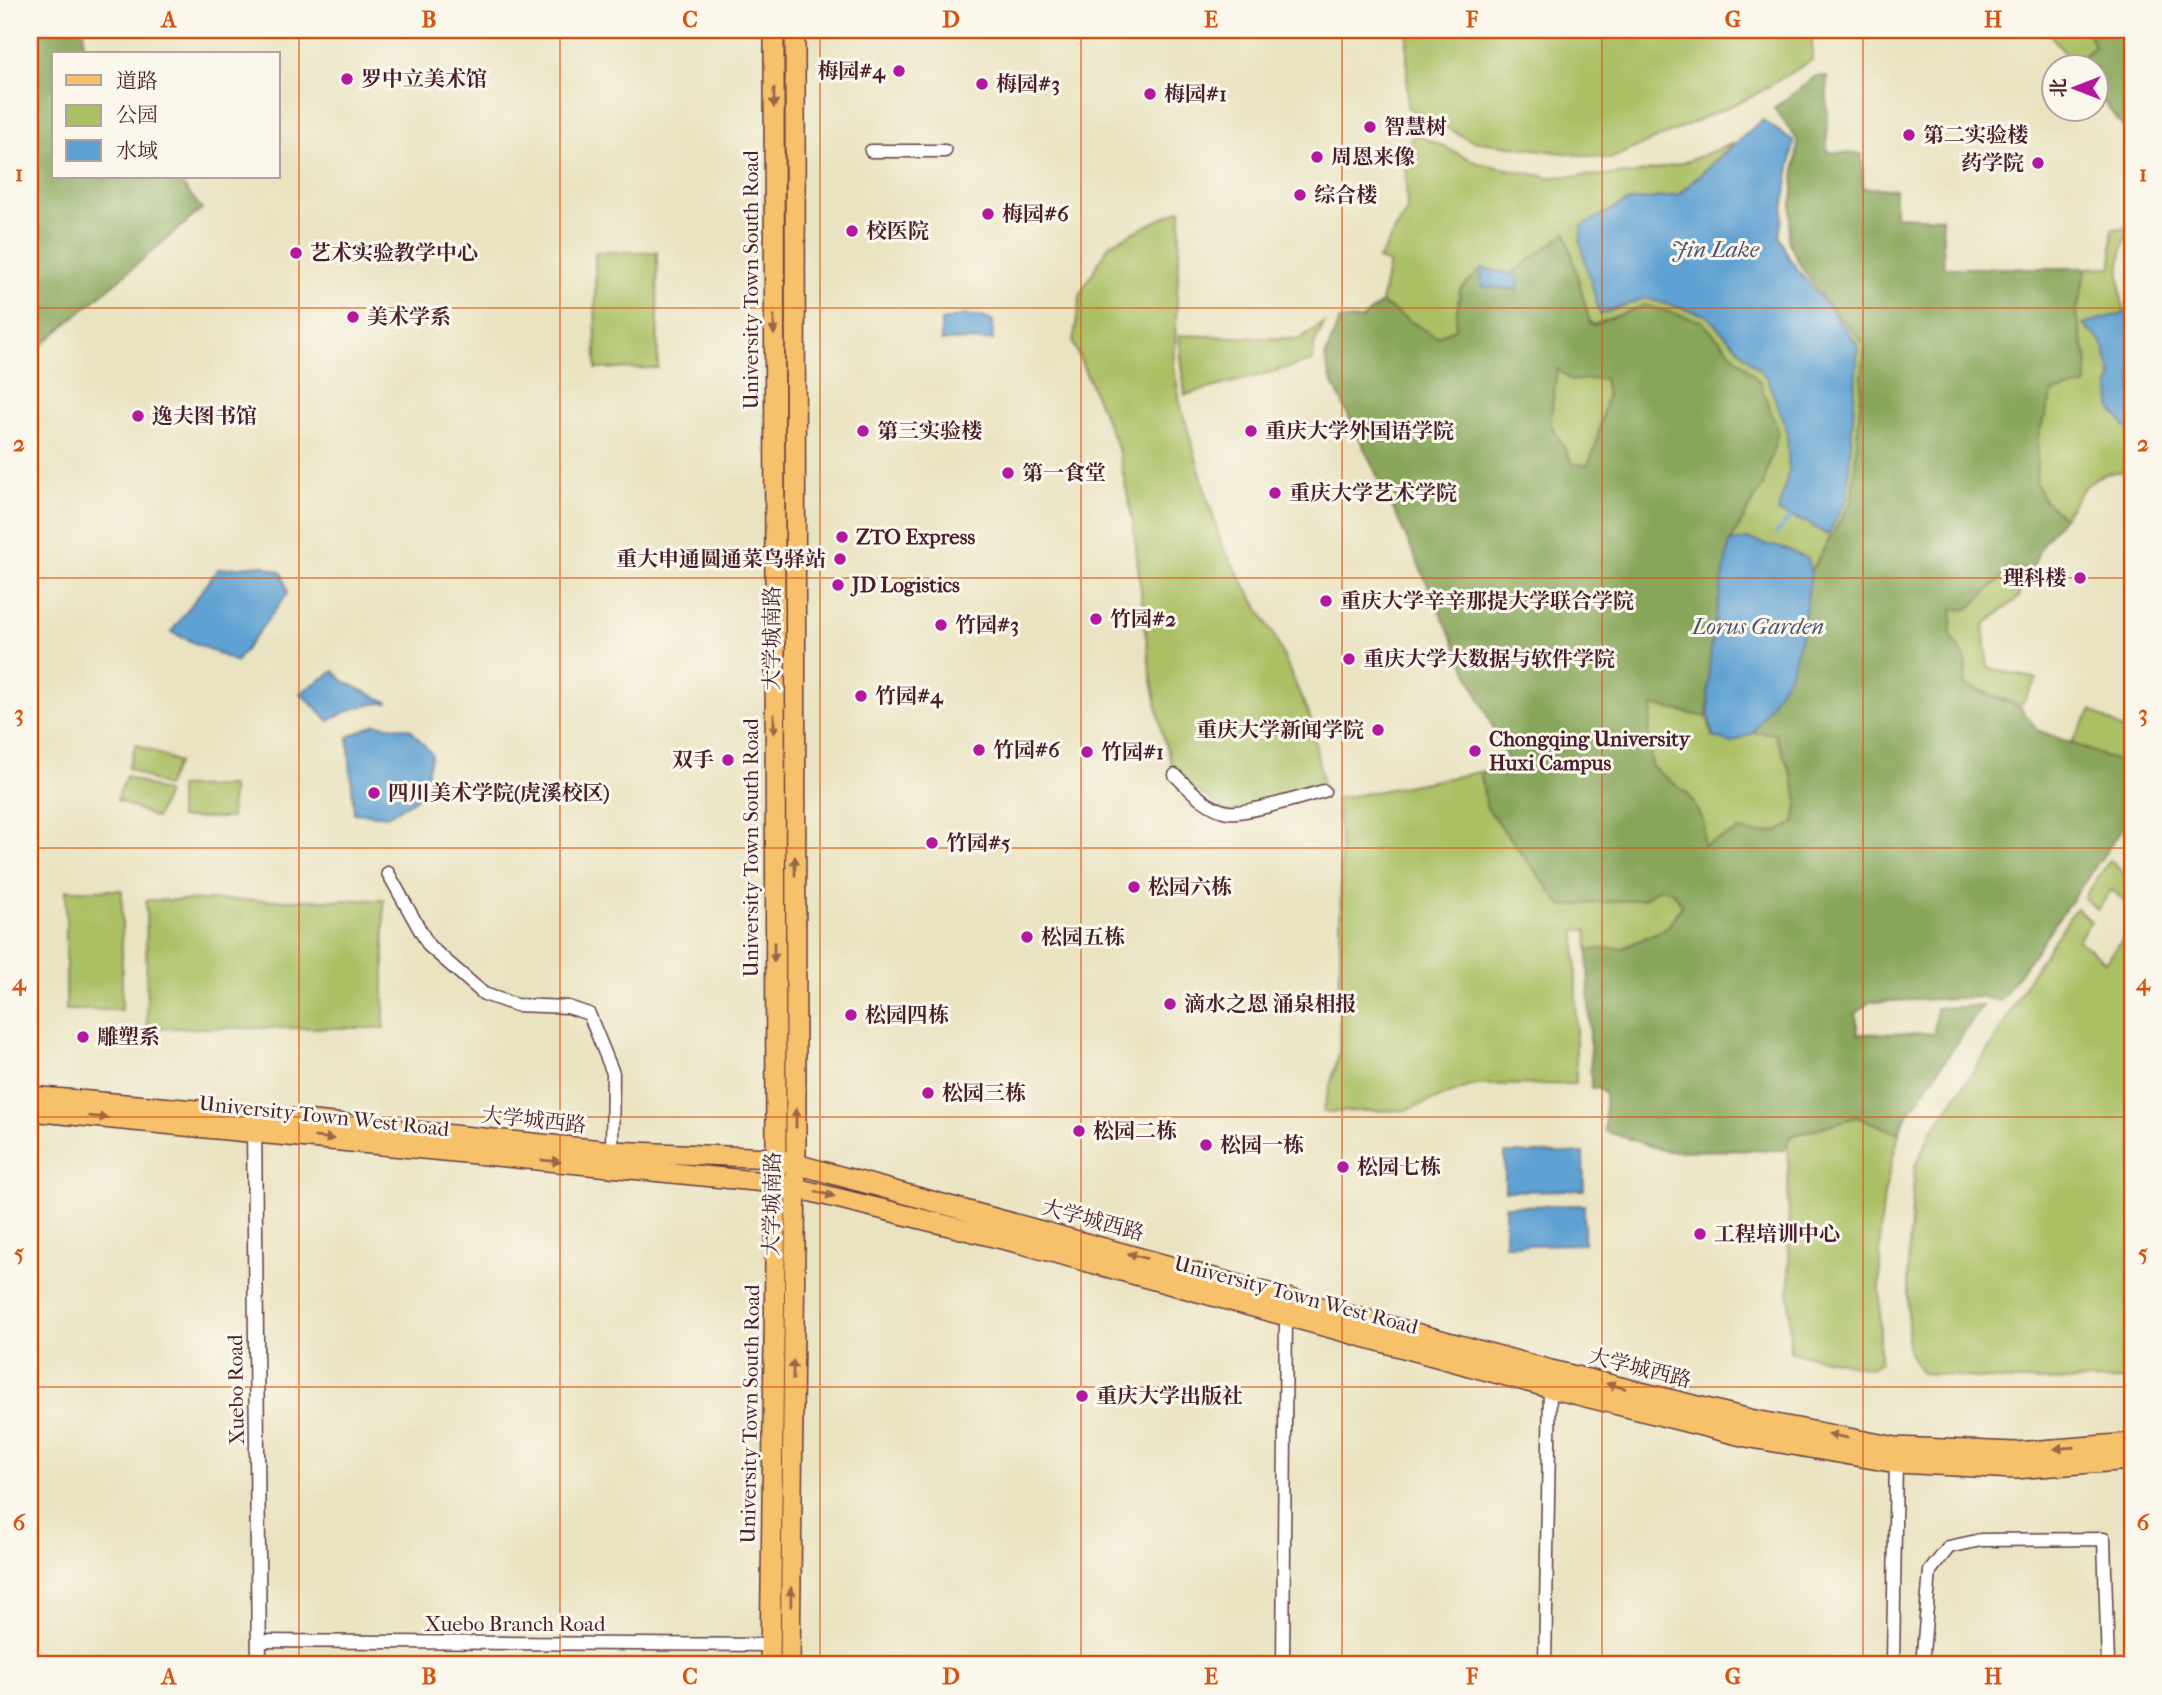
<svg xmlns="http://www.w3.org/2000/svg" width="2162" height="1695" font-family="'IM FELL French Canon','Noto Serif SC',serif">
<style>
.green{fill:#abc065;stroke:#7a7048;stroke-width:2}
.forest{fill:#88a65a;stroke:#696242;stroke-width:2;fill-rule:evenodd}
.water{fill:#5ea1d2;stroke:#54607e;stroke-width:2}
.lines{fill:none;stroke-linecap:round;stroke-linejoin:round}
.stream{stroke:#5ea1d2;stroke-width:3.5}
.minor-casing{stroke:#623c42;stroke-width:15}
.tertiary-casing{stroke:#623c42;stroke-width:17}
.primary-casing{stroke:#623c42;stroke-width:22}
.minor{stroke:#fff;stroke-width:12}
.tertiary{stroke:#fff;stroke-width:14}
.primary{stroke:#f7c06b;stroke-width:19}
.oneway{fill:#986748}
.grid{fill:none;stroke:#d8530f;stroke-width:2;stroke-opacity:0.55}
.poi-dot{fill:#b5179e;stroke:#fbf7ec;stroke-width:2.5}
.labels{text-anchor:middle;dominant-baseline:central;stroke-width:6;stroke-linejoin:round;paint-order:stroke}
.poi-label{font-size:21px;font-weight:bold;fill:#4a1f2b;stroke:#fbf7ec;text-anchor:start}
.street-label{font-size:21px;fill:#4a1f2b;stroke:#fbf7ec}
.water-label{font-size:23px;font-style:italic;fill:#52536e;stroke:#fbf7ec}
.neatline{fill:none;stroke:#d8530f;stroke-width:2.5}
.grid-label{font-size:23px;text-anchor:middle;font-weight:bold;fill:#d8530f}
</style>
<rect width="100%" height="100%" fill="#fbf7ec"/>
<filter id="ink" filterUnits="userSpaceOnUse"><feTurbulence type="fractalNoise" baseFrequency=".0143" numOctaves="2"/><feDisplacementMap in="SourceGraphic" scale="14" xChannelSelector="R" yChannelSelector="G"/><feConvolveMatrix kernelMatrix="1 2 1 2 8 2 1 2 1" color-interpolation-filters="sRGB"/></filter>
<filter id="wash" filterUnits="userSpaceOnUse"><feTurbulence type="fractalNoise" baseFrequency=".00686" numOctaves="4" result="noise"/><feDisplacementMap in="SourceGraphic" scale="28" xChannelSelector="R" yChannelSelector="G"/><feGaussianBlur stdDeviation="1.57" result="paint"/><feColorMatrix in="noise" values="0 0 0 0 0 0 0 0 0 0 0 0 0 0 0 0 0 1.4 0 .05"/><feComposite in="paint" operator="in"/></filter>
<g filter="url(#wash)">
<rect width="100%" height="100%" fill="#eae3c1"/>
<path class="green" d="M1407,30H1812V60L1749,98L1610,159L1472,141L1407,107Z
M2047,30H2088L2094,47L2074,65Z
M1414,133L1478,163L1548,177L1634,174L1680,164L1734,143L1678,195L1626,202L1645,298L1706,315L1767,378L1787,430L1789,470L1778,512L1808,523L1827,535L1858,345L1825,301L1865,344L1852,501L1811,571L1808,559L1748,539L1730,542L1763,485L1645,305L1594,325L1590,323L1566,234L1511,274L1460,290L1455,329L1436,337L1381,303L1389,263L1378,260L1407,210L1405,151Z
M1181,209L1174,366L1180,403L1221,544L1275,637L1311,720L1324,791L1229,813L1175,775L1162,732L1150,670L1133,522L1118,448L1073,343L1081,292L1110,244Z
M2125,228L2129,230C2117,258 2118,284 2124,313L2084,324C2089,329 2095,334 2100,340C2113,355 2112,390 2112,410L2132,435V471C2087,472 2088,484 2063,517L2043,499L2036,483L2038,436L2053,392L2088,363L2076,316L2086,268L2112,267V229Z
M595,252H657L658,368L596,369Z
M1324,323L1314,345L1313,361L1185,395L1179,335L1299,339Z
M1557,368L1604,378L1607,395L1595,449L1588,465L1573,464L1550,423Z
M2018,570L2019,597L1984,625L1988,668L2037,679L2021,705L1965,685L1966,661L1950,633L1953,609H1968L2008,572Z
M1652,705L1707,717L1712,736L1731,743L1753,733H1774L1789,767L1798,799L1794,824L1779,831L1756,834L1740,830L1702,847L1689,795L1652,767L1648,733Z
M2092,710L2132,736V754L2118,762L2071,743Z
M136,744L178,762L166,787L128,768Z
M1480,772L1487,808L1562,906L1659,887L1672,891L1682,905L1667,928L1623,948L1588,950L1587,930H1576V1084L1474,1085L1406,1110L1323,1112L1339,1053L1341,848L1336,799Z
M126,776L167,793L156,818L117,800Z
M232,786L231,818H179V787Z
M2110,860L2132,880V907L2112,890L2097,910L2084,898Z
M66,890H122V1010H66Z
M146,900H384V1028H147Z
M2076,908L2091,921L2078,940L2106,962L2132,926V1380L2011,1381L1921,1373L1908,1351V1261L1915,1166L1932,1131L1994,1041L2031,974Z
M1857,1117L1899,1133L1884,1194L1880,1233V1362L1870,1368L1790,1352L1788,1143L1792,1136Z"/>
<path class="forest" d="M30,30H84L83,54H54V177H176L202,209L30,355Z
M2088,30H2132V134L2129,135L2096,92V66L2074,65L2094,47Z
M1816,76H1827V152L1862,154L1863,188L1895,189V216L1942,218L1944,268H2086L2076,316L2088,363L2085,386L2053,392L2038,436L2036,483L2043,499L2063,517L2041,546L2033,567L2008,572L1968,609L1953,610L1950,633L1966,661L1965,685L2021,708L2037,730L2117,761L2132,754V815L2000,1001L1982,997L1869,1002L1856,1014L1858,1034L1934,1033L1936,1008L1982,1006L1903,1122L1899,1133L1857,1117L1792,1135L1784,1150L1665,1151L1605,1131V1094L1598,1088H1591L1588,950L1623,948L1667,928L1682,905L1672,891L1659,888L1644,899L1562,906L1487,808L1480,772L1510,765L1397,517L1330,377L1325,357L1339,320L1362,319L1381,303L1436,337L1455,329L1460,290L1482,268L1511,274L1566,233L1590,323L1594,325L1645,305L1701,321L1760,382L1778,431L1763,485L1730,542L1714,625L1707,717L1653,705L1648,733L1652,767L1689,795L1704,823L1703,846L1740,830L1757,834L1779,831L1794,823L1798,799L1789,767L1774,733H1753L1792,669L1801,636L1811,571L1852,501L1865,344L1825,301L1799,263L1788,240L1798,141L1774,108ZM1557,369L1572,381L1604,378L1607,395L1595,449L1588,465L1573,464L1550,423Z"/>
<path class="water" d="M1762,120L1794,141L1779,237L1789,258L1858,345L1847,499L1828,535L1808,523L1778,512L1789,470L1787,430L1767,378L1706,315L1645,298L1600,315L1580,242L1582,226L1626,202L1678,195Z
M1482,268L1518,276L1519,283L1517,290L1481,286Z
M2129,312L2132,322V435L2112,410L2109,384L2113,379L2102,342L2083,324Z
M965,315L979,316L993,321V340L941,341V321Z
M1748,539L1788,550L1808,559L1811,571L1801,636L1792,669L1753,733L1731,743L1713,737C1699,683 1719,598 1730,542Z
M262,565L282,573L288,593L236,662L171,632L218,569Z
M334,671L343,681L389,703C367,703 348,709 329,721L300,693Z
M375,724L410,729L432,754L422,795L387,816L354,813L348,737Z
M1505,1153H1583L1584,1190L1505,1191Z
M1584,1205V1244L1505,1245V1206Z"/>
<g class="lines">
<path class="stream" d="M1777,533L1791,517"/>
</g>
</g>
<g filter="url(#ink)">
<g class="lines">
<defs>
<path id="minor" d="M871,151H945
M1175,775C1190,789 1206,808 1228,812C1244,815 1305,796 1324,791
M388,873L429,946L484,994L516,1005L568,1007L589,1014L613,1073L612,1151
M259,1641L770,1645
M1283,1665L1286,1312
M1545,1665L1550,1388
M1893,1665L1896,1457
M1922,1665L1930,1571L1949,1547L1981,1540L2104,1539L2108,1665"/>
<path id="tertiary" d="M254,1124L259,1665"/>
<path id="primary" d="M30,1096L255,1115L612,1151L774,1158L1551,1370L1750,1419L1896,1447L2015,1452L2132,1443
M30,1111L776,1183L1022,1244L1550,1388L1746,1437L1896,1463L2015,1469L2132,1460
M770,1665L776,1183L774,30
M790,1665L796,1162L795,30"/>
</defs>
<use href="#minor" class="minor-casing"/>
<use href="#tertiary" class="tertiary-casing"/>
<use href="#primary" class="primary-casing"/>
<use href="#minor" class="minor"/>
<use href="#tertiary" class="tertiary"/>
<use href="#primary" class="primary"/>
</g>
<defs><path id="oneway-solid" d="M-6-.8H1V-3.2L6.5 0L1 3.2V.8H-6Z" transform="scale(1.75)"/></defs>
<g class="oneway">
<use href="#oneway-solid" transform="translate(774 98) rotate(90)"/>
<use href="#oneway-solid" transform="translate(774 325) rotate(90)"/>
<use href="#oneway-solid" transform="translate(774 724) rotate(90)"/>
<use href="#oneway-solid" transform="translate(795 866) rotate(-90)"/>
<use href="#oneway-solid" transform="translate(774 952) rotate(90)"/>
<use href="#oneway-solid" transform="translate(98 1117) rotate(5)"/>
<use href="#oneway-solid" transform="translate(796 1118) rotate(-90)"/>
<use href="#oneway-solid" transform="translate(324 1138) rotate(6)"/>
<use href="#oneway-solid" transform="translate(551 1161) rotate(6)"/>
<use href="#oneway-solid" transform="translate(825 1194) rotate(14)"/>
<use href="#oneway-solid" transform="translate(1137 1256) rotate(-165)"/>
<use href="#oneway-solid" transform="translate(793 1370) rotate(-89)"/>
<use href="#oneway-solid" transform="translate(1616 1386) rotate(-166)"/>
<use href="#oneway-solid" transform="translate(1838 1436) rotate(-169)"/>
<use href="#oneway-solid" transform="translate(2064 1448) rotate(175)"/>
<use href="#oneway-solid" transform="translate(791 1597) rotate(-89)"/>
</g>
</g>
<path class="grid" d="M299,30V1665M560,30V1665M820,30V1665M1081,30V1665M1342,30V1665M1602,30V1665M1863,30V1665M30,308H2132M30,578H2132M30,848H2132M30,1117H2132M30,1387H2132"/>
<g class="poi-dot">
<circle cx="899" cy="71" r="7"/>
<circle cx="347" cy="79" r="7"/>
<circle cx="982" cy="84" r="7"/>
<circle cx="1150" cy="94" r="7"/>
<circle cx="1370" cy="127" r="7"/>
<circle cx="1909" cy="135" r="7"/>
<circle cx="1317" cy="157" r="7"/>
<circle cx="2038" cy="163" r="7"/>
<circle cx="1300" cy="195" r="7"/>
<circle cx="988" cy="214" r="7"/>
<circle cx="852" cy="231" r="7"/>
<circle cx="296" cy="253" r="7"/>
<circle cx="353" cy="317" r="7"/>
<circle cx="138" cy="416" r="7"/>
<circle cx="863" cy="431" r="7"/>
<circle cx="1251" cy="431" r="7"/>
<circle cx="1008" cy="473" r="7"/>
<circle cx="1275" cy="493" r="7"/>
<circle cx="842" cy="537" r="7"/>
<circle cx="840" cy="559" r="7"/>
<circle cx="2080" cy="578" r="7"/>
<circle cx="838" cy="585" r="7"/>
<circle cx="1326" cy="601" r="7"/>
<circle cx="1096" cy="619" r="7"/>
<circle cx="941" cy="625" r="7"/>
<circle cx="1349" cy="659" r="7"/>
<circle cx="861" cy="696" r="7"/>
<circle cx="1378" cy="730" r="7"/>
<circle cx="979" cy="750" r="7"/>
<circle cx="1475" cy="751" r="7"/>
<circle cx="1087" cy="752" r="7"/>
<circle cx="728" cy="760" r="7"/>
<circle cx="374" cy="793" r="7"/>
<circle cx="932" cy="843" r="7"/>
<circle cx="1134" cy="887" r="7"/>
<circle cx="1027" cy="937" r="7"/>
<circle cx="1170" cy="1004" r="7"/>
<circle cx="851" cy="1015" r="7"/>
<circle cx="83" cy="1037" r="7"/>
<circle cx="928" cy="1093" r="7"/>
<circle cx="1079" cy="1131" r="7"/>
<circle cx="1206" cy="1145" r="7"/>
<circle cx="1343" cy="1167" r="7"/>
<circle cx="1700" cy="1234" r="7"/>
<circle cx="1082" cy="1396" r="7"/>
</g>
<g class="labels">
<g class="poi-label">
<text x="885" y="71" text-anchor="end">梅园#4</text>
<text x="361" y="79">罗中立美术馆</text>
<text x="996" y="84">梅园#3</text>
<text x="1164" y="94">梅园#1</text>
<text x="1384" y="127">智慧树</text>
<text x="1923" y="135">第二实验楼</text>
<text x="1331" y="157">周恩来像</text>
<text x="2024" y="163" text-anchor="end">药学院</text>
<text x="1314" y="195">综合楼</text>
<text x="1002" y="214">梅园#6</text>
<text x="866" y="231">校医院</text>
<text x="310" y="253">艺术实验教学中心</text>
<text x="367" y="317">美术学系</text>
<text x="152" y="416">逸夫图书馆</text>
<text x="877" y="431">第三实验楼</text>
<text x="1265" y="431">重庆大学外国语学院</text>
<text x="1022" y="473">第一食堂</text>
<text x="1289" y="493">重庆大学艺术学院</text>
<text x="856" y="537">ZTO Express</text>
<text x="826" y="559" text-anchor="end">重大申通圆通菜鸟驿站</text>
<text x="2066" y="578" text-anchor="end">理科楼</text>
<text x="852" y="585">JD Logistics</text>
<text x="1340" y="601">重庆大学辛辛那提大学联合学院</text>
<text x="1110" y="619">竹园#2</text>
<text x="955" y="625">竹园#3</text>
<text x="1363" y="659">重庆大学大数据与软件学院</text>
<text x="875" y="696">竹园#4</text>
<text x="1364" y="730" text-anchor="end">重庆大学新闻学院</text>
<text x="1489" y="739">Chongqing University<tspan x="1489" dy="24">Huxi Campus</tspan></text>
<text x="993" y="750">竹园#6</text>
<text x="1101" y="752">竹园#1</text>
<text x="714" y="760" text-anchor="end">双手</text>
<text x="388" y="793">四川美术学院(虎溪校区)</text>
<text x="946" y="843">竹园#5</text>
<text x="1148" y="887">松园六栋</text>
<text x="1041" y="937">松园五栋</text>
<text x="1184" y="1004">滴水之恩 涌泉相报</text>
<text x="865" y="1015">松园四栋</text>
<text x="97" y="1037">雕塑系</text>
<text x="942" y="1093">松园三栋</text>
<text x="1093" y="1131">松园二栋</text>
<text x="1220" y="1145">松园一栋</text>
<text x="1357" y="1167">松园七栋</text>
<text x="1714" y="1234">工程培训中心</text>
<text x="1096" y="1396">重庆大学出版社</text>
</g>
<g class="street-label">
<text transform="translate(751 280) rotate(-90)">University Town South Road</text>
<text transform="translate(772 638) rotate(-90)">大学城南路</text>
<text transform="translate(751 848) rotate(-90)">University Town South Road</text>
<text transform="translate(324 1116) rotate(6)">University Town West Road</text>
<text transform="translate(534 1120) rotate(6)">大学城西路</text>
<text transform="translate(772 1204) rotate(-89)">大学城南路</text>
<text transform="translate(1093 1220) rotate(15)">大学城西路</text>
<text transform="translate(1296 1295) rotate(15)">University Town West Road</text>
<text transform="translate(1640 1368) rotate(14)">大学城西路</text>
<text transform="translate(236 1390) rotate(-91)">Xuebo Road</text>
<text transform="translate(750 1414) rotate(-89)">University Town South Road</text>
<text x="515" y="1624">Xuebo Branch Road</text>
</g>
<g class="water-label">
<text x="1715" y="249">Jin Lake</text>
<text x="1758" y="626">Lorus Garden</text>
</g>
</g>
<rect width="2162" height="1695" fill="none" stroke="#fbf7ec" stroke-width="77"/>
<rect x="52" y="52" width="228" height="126" fill="#fbf7ec" stroke="#b4a19f" stroke-width="2"/>
<rect x="66" y="75" width="35" height="10" fill="#f7c06b" stroke="#b4a19f" stroke-width="2"/>
<text x="116" y="88" font-size="21" fill="#4a1f2b">道路</text>
<rect x="66" y="105" width="35" height="21" fill="#abc065" stroke="#b4a19f" stroke-width="2"/>
<text x="116" y="122" font-size="21" fill="#4a1f2b">公园</text>
<rect x="66" y="140" width="35" height="21" fill="#5ea1d2" stroke="#b4a19f" stroke-width="2"/>
<text x="116" y="158" font-size="21" fill="#4a1f2b">水域</text>
<g transform="translate(2075 88) rotate(270)"><circle r="33" fill="#fbf7ec" stroke="#b4a19f" stroke-width="2"/>
<path d="M0-5L12 26L0 18L-12 26Z" fill="#b5179e"/>
<text y="-10" font-size="19" font-weight="bold" text-anchor="middle" fill="#4a1f2b">北</text>
</g>
<rect x="38" y="38" width="2086" height="1618" class="neatline"/>
<g class="grid-label">
<text x="169" y="27">A</text>
<text x="429" y="27">B</text>
<text x="690" y="27">C</text>
<text x="951" y="27">D</text>
<text x="1211" y="27">E</text>
<text x="1472" y="27">F</text>
<text x="1733" y="27">G</text>
<text x="1993" y="27">H</text>
<text x="19" y="181">1</text>
<text x="2143" y="181">1</text>
<text x="19" y="451">2</text>
<text x="2143" y="451">2</text>
<text x="19" y="721">3</text>
<text x="2143" y="721">3</text>
<text x="19" y="990">4</text>
<text x="2143" y="990">4</text>
<text x="19" y="1260">5</text>
<text x="2143" y="1260">5</text>
<text x="19" y="1530">6</text>
<text x="2143" y="1530">6</text>
<text x="169" y="1684">A</text>
<text x="429" y="1684">B</text>
<text x="690" y="1684">C</text>
<text x="951" y="1684">D</text>
<text x="1211" y="1684">E</text>
<text x="1472" y="1684">F</text>
<text x="1733" y="1684">G</text>
<text x="1993" y="1684">H</text>
</g>
</svg>
